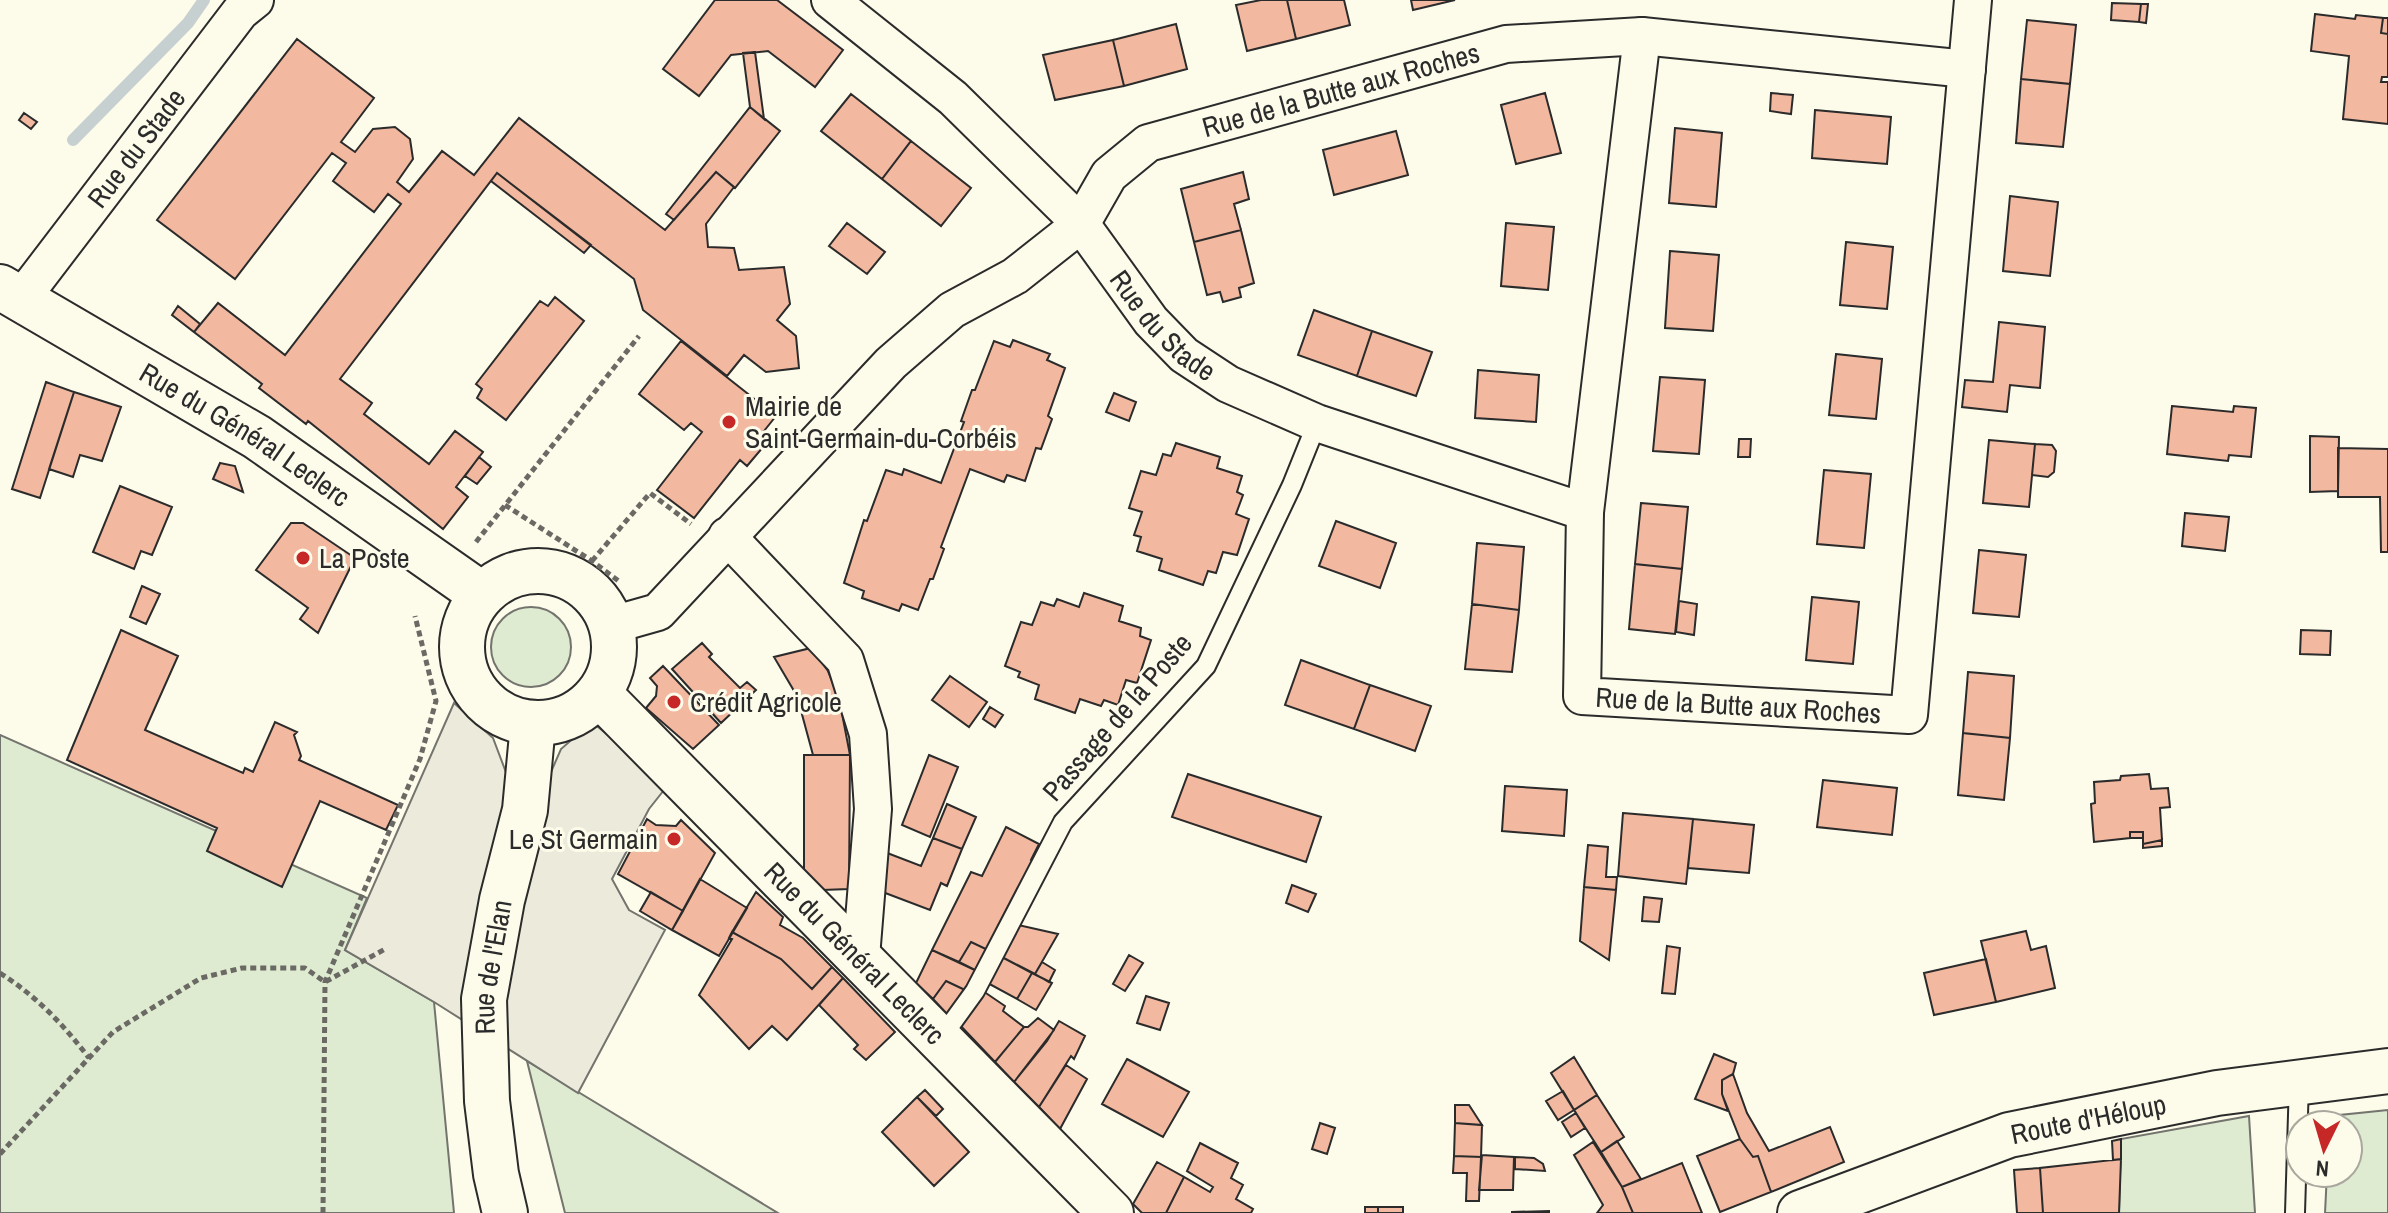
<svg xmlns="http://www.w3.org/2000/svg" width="2388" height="1213" font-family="'Archivo Narrow',sans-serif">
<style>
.green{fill:#deebd1;stroke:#74746e;stroke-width:2}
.parking{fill:#eceadb;stroke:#74746e;stroke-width:2}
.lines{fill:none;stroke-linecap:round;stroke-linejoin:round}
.stream{stroke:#c7d0d0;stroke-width:12}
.building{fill:#f2b8a0;stroke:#2b2b2b;stroke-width:2}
.service-casing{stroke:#2b2b2b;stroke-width:22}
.minor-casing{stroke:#2b2b2b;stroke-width:40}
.tertiary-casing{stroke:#2b2b2b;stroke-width:48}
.path{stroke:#6a6964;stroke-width:5;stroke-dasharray:6 4;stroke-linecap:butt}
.service{stroke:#fdfbea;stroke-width:18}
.minor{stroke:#fdfbea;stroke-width:36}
.tertiary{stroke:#fdfbea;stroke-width:44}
.poi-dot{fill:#c62828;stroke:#fdfbea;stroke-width:3}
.labels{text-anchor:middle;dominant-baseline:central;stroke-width:6;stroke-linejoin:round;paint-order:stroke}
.street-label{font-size:28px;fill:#2b2b2b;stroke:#fdfbea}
.poi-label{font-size:28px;fill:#2b2b2b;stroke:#fdfbea;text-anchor:start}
</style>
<rect width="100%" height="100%" fill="#fdfbea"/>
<path class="green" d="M491 647a40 40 0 1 1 80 0a40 40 0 1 1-80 0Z
M0,735L367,898L345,950L434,1002L454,1213H0Z
M527,1061L778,1213H565Z
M2388,1110V1213H2325L2327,1173H2348V1125H2330V1116Z
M2249,1116L2255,1213H2119L2121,1139Z"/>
<path class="parking" d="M454,703L493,738L507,775L551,772L561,749L592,722L654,773L664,790L649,809L612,879L629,910L665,930L578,1093L434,1002L345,950Z"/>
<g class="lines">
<path class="stream" d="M73,140L188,23L204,0"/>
</g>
<path class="building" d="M715,0H777L843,50L815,87L768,51L731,55L699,96L663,69Z
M1261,0H1287L1296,39L1247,51L1236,5Z
M1287,0H1344L1350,25L1296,39Z
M1411,0H1455L1413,10Z
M2112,3L2141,4L2139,22L2111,20Z
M2141,4H2148L2146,23L2139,22Z
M2315,14L2355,19L2356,15L2383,18L2381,33L2388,34V77H2382L2381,82H2388V124L2343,119L2349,56L2311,51Z
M2383,18H2388V34L2381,33Z
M2027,20L2076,25L2070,84L2021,79Z
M1176,24L1187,69L1124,86L1113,40Z
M297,39L374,98L341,142L355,152L373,129L395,127L410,139L413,159L397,182L409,192L442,151L474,175L519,118L665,230L716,172L734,187L706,224L708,247L734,248L739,270L784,267L790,304L777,320L796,336L799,368L766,372L744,355L727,376L643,310L634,279L497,173L340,379L372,403L364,414L429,464L455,431L483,452L456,487L468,497L443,529L308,421L306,424L259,388L262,384L194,332L218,303L285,355L401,204L388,194L374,212L333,181L346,163L332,153L235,279L157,220Z
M1113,40L1124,86L1055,100L1043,55Z
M755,52L764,119L750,107L743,53Z
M2021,79L2070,84L2063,147L2016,143Z
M1545,93L1561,153L1516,164L1501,105Z
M1771,93L1793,95L1791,114L1770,111Z
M851,94L911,141L882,179L821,131Z
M750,107L780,131L735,188L716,172L674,220L666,214Z
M1815,110L1891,117L1887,164L1812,158Z
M24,113L37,122L31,129L19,120Z
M1675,128L1722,133L1716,207L1669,203Z
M1396,131L1408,175L1334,195L1323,150Z
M911,141L971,188L941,226L882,179Z
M1243,172L1249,199L1234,204L1241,230L1194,242L1181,189Z
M497,173L591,245L584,253L491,181Z
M2010,196L2058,202L2050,276L2003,271Z
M847,223L885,252L867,274L829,246Z
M1506,223L1554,227L1548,290L1501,286Z
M1241,230L1254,283L1239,288L1241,297L1223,302L1220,292L1207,295L1194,242Z
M1846,242L1893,247L1887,309L1840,305Z
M1670,251L1719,255L1713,331L1665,328Z
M555,297L584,321L506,420L477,398L482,389L476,384L540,301L548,306Z
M178,306L200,324L194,332L172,315Z
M1314,310L1372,331L1357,376L1298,355Z
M1999,322L2045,327L2040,388L2010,385L2007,412L1962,407L1965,380L1993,382Z
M1372,331L1432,352L1416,396L1357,376Z
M1013,340L1050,354L1047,360L1065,368L1048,416L1052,419L1041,449L1036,448L1025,481L1007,475L1004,482L970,469L941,547L944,549L933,579H930L918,610L902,604L899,611L862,598L864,591L844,583L864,520L867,521L886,470L902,475L904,469L941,483L964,422L961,421L972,390H975L994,341L1010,347Z
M681,341L776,416L756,441L764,446L747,466L740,460L694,518L657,490L702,432L691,423L684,430L639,394Z
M1836,354L1882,359L1876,419L1829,415Z
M1478,370L1539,375L1536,422L1475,418Z
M1660,377L1705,380L1699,454L1653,451Z
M46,382L74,392L40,498L12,489Z
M74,392L121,407L102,461L80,455L73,477L49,469Z
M1114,393L1136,402L1129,421L1106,412Z
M2172,406L2233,412L2234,406L2256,408L2251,457L2229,455L2228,461L2167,454Z
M2310,436L2339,437L2338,491L2310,492Z
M1739,439H1751L1750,457H1738Z
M1989,440L2035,444L2029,507L1983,503Z
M1176,443L1220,457L1217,468L1242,476L1237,492L1243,495L1236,514L1249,519L1237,555L1223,552L1216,573L1208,571L1203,585L1159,570L1162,559L1137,551L1141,537L1134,535L1142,512L1129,508L1141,471L1156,475L1163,454L1171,456Z
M2035,444L2052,445L2056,451L2054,472L2048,477L2032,475Z
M2338,448L2388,449V552H2381L2380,497H2338Z
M479,457L491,467L477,484L465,476Z
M220,463L235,466L243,492L213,479Z
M1824,470L1871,474L1864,548L1817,544Z
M120,486L172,507L152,555L141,551L134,569L93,552Z
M1641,503L1688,507L1682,569L1635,564Z
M2185,513L2229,517L2225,551L2182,546Z
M1336,521L1396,543L1380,588L1319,566Z
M291,523H303L355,558L318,633L300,619L308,608L256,570Z
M1477,543L1524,547L1519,610L1472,604Z
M1979,550L2026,555L2019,617L1973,613Z
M1635,564L1682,569L1675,634L1629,629Z
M142,586L160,594L146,624L130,617Z
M1084,593L1123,606L1119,621L1141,628L1140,636L1151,640L1137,683L1126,680L1118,705L1104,700L1101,706L1080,699L1075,713L1035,699L1039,685L1018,677L1020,672L1005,666L1021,622L1032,625L1041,602L1054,606L1057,599L1079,607Z
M1812,597L1859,602L1853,664L1806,660Z
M1679,601L1697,604L1694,635L1676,632Z
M1472,604L1519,610L1512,672L1465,669Z
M121,630L178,656L145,730L243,773L245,768L253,772L275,722L297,732L294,735L301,756L299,760L398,805L386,830L320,801L282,887L207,851L217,828L67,760Z
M2301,630L2331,631L2330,655L2300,654Z
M702,643L712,654L709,657L740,688L747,682L756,690L721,723L672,669Z
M811,648L828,671L839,698L850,755H813L797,696L774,657Z
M1301,660L1370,685L1354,729L1285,705Z
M663,666L719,725L693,749L646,708L656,696L657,686L650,678Z
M1968,672L2014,676L2010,738L1963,733Z
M950,676L987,702L969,727L932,700Z
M1370,685L1431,706L1415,751L1354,729Z
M990,707L1003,715L995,727L983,719Z
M1963,733L2010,738L2004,800L1958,795Z
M804,755H850L849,889L822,890L804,871Z
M929,755L958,767L930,837L902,825Z
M1188,774L1321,817L1306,862L1172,817Z
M2149,774L2151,789L2168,788L2170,807L2160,808L2162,840L2143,844V832H2130V838L2094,842L2091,804L2095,803L2094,782L2120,780L2121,776Z
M1823,780L1897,788L1892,835L1817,827Z
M1505,786L1567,790L1564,836L1502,831Z
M947,804L976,817L962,849L933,838Z
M1623,813L1693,819L1686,884L1618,876Z
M647,819L656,825L676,826L681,820L715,853L683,911L618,874Z
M1693,819L1754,825L1749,873L1688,868Z
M1006,827L1039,844L1031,860L1034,862L990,951L971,942L959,962L932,950L971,872L982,876Z
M2130,832H2143V838H2130Z
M933,838L962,849L947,886L941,883L930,910L880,891L882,851L921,866Z
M2162,840V846L2143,848V844Z
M1588,845L1608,847L1606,877H1617L1616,890L1584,887Z
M700,879L747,908L719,956L672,930Z
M1292,885L1316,894L1308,912L1286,903Z
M1584,887L1616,890L1609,960L1580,941Z
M651,892L683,911L672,930L640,911Z
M756,892L783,917L780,925L803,938L832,967L812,989L781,959L732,932Z
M1644,897L1662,899L1659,922L1642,921Z
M1014,924L1058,934L1035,974L998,955Z
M2026,931L2031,950L2046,946L2055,988L1996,1002L1981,941Z
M732,932L781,959L812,989L832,967L843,978L787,1040L772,1026L749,1049L699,995L732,939L729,938Z
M971,942L990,951L979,972L959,962Z
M1667,946L1680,948L1675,994L1662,993Z
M932,950L979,972L965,990L946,981L933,999L916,983Z
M998,955L1032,973L1017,999L984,981Z
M1129,955L1143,963L1125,991L1113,984Z
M1986,959L1996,1002L1934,1015L1924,973Z
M1042,962L1055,970L1049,982L1035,974Z
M1032,973L1052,983L1036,1010L1017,999Z
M843,978L895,1032L866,1060L854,1049L858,1045L819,1005Z
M946,981L965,990L947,1014L933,999Z
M980,989L1005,1006L1003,1011L1024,1027L995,1062L957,1022Z
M1146,996L1169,1003L1160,1030L1137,1023Z
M1038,1018L1054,1030L1014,1082L995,1062L1024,1027H1028Z
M1059,1021L1085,1036L1074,1059L1071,1056L1039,1107L1014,1082L1047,1041Z
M1714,1054L1736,1063L1733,1074L1722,1080V1094L1728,1111L1695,1099Z
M1574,1057L1597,1095L1574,1110L1551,1073Z
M1127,1059L1189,1092L1163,1137L1102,1104Z
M1066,1065L1087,1079L1060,1129L1039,1107Z
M1733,1074L1747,1113L1769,1151L1830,1127L1844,1162L1771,1192L1758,1156L1753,1157L1740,1139L1722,1094V1080Z
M925,1090L943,1109L936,1116L917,1097Z
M1563,1091L1574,1110L1558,1120L1546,1101Z
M1597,1095L1624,1137L1601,1152L1574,1110Z
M917,1097L969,1152L934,1186L882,1132Z
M1455,1105H1469L1482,1125L1455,1123Z
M1576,1113L1585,1128L1571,1137L1562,1122Z
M1320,1123L1335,1128L1327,1154L1312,1149Z
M1455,1123L1482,1125L1481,1157L1454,1156Z
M1740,1139L1753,1157L1758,1156L1771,1192L1720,1212L1697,1156Z
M2121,1139V1159L2113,1160L2112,1141Z
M1617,1141L1641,1179L1622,1187L1601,1152Z
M1593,1142L1622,1187L1633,1213H1597L1603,1205L1574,1155Z
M1200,1143L1238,1163L1231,1178L1243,1185L1236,1199L1253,1209L1251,1213H1166L1184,1177L1210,1192L1213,1187L1187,1171Z
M1482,1155L1514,1157L1513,1190H1479Z
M1454,1156L1481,1157L1479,1201H1466L1467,1173H1453Z
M1515,1157L1534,1158L1543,1164L1545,1171L1515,1169Z
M2121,1159L2119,1213H2043L2040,1168Z
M1157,1162L1184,1177L1166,1213H1142L1133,1204Z
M1682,1163L1702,1213H1633L1622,1187Z
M2040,1168L2043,1213H2017L2014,1170Z
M1365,1207H1378V1213H1365Z
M1378,1207H1403V1213H1378Z
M1549,1211V1213H1512V1212Z"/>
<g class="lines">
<defs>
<path id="service" d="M941,1038L975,991L1063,822L1206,666L1292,485L1317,423
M2295,1213L2299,1082"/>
<g id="minor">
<path id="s1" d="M830,0L953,98L1081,224L1151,321L1184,355L1228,384L1317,423L1585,512"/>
<path id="s2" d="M1642,36L1585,512L1582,696L1909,715L1973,0"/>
<path id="s3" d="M21,299L240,12L255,0"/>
<path d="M727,536L845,660L868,734L873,809L861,957"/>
<path id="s4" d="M612,625L658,612L891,363L952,310L1015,276L1081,224L1109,175L1148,143L1506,44L1642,36L1967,69"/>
</g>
<g id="tertiary">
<path id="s5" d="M0,287L257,437L481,594"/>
<circle cx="538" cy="647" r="76"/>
<path id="s6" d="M599,694L1111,1213"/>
<path id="s7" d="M505,1213L496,1174L487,1101L484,999L502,900L525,810L533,724"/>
<path id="s8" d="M1800,1213L2009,1135L2217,1093L2388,1071"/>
</g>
</defs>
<use href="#service" class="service-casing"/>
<use href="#minor" class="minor-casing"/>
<use href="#tertiary" class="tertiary-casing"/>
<path class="path" d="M505,505L592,561L620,582
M476,542L639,336
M592,561L650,493L691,524
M0,973C36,996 63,1024 89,1058
M0,1154L113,1032L201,978L242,968H305L325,982L387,948
M323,1213L325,982L420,759L436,701L415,616"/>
<use href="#service" class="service"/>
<use href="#minor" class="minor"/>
<use href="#tertiary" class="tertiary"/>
</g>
<g class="poi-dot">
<circle cx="729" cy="422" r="8"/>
<circle cx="303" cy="558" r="8"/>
<circle cx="674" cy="702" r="8"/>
<circle cx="674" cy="839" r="8"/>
</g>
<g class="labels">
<g class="street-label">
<text stroke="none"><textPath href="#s4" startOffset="932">Rue de la Butte aux Roches</textPath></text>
<text stroke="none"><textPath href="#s3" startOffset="190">Rue du Stade</textPath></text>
<text stroke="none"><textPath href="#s1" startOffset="468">Rue du Stade</textPath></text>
<text stroke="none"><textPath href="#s5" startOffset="286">Rue du Général Leclerc</textPath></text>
<text stroke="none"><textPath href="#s2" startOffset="820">Rue de la Butte aux Roches</textPath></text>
<text transform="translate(1117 717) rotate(-49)">Passage de la Poste</text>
<text stroke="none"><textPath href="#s6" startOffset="364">Rue du Général Leclerc</textPath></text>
<text stroke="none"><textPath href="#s7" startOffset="248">Rue de l'Elan</textPath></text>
<text stroke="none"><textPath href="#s8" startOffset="304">Route d'Héloup</textPath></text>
</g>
<g class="poi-label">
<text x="745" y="406">Mairie de<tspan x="745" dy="32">Saint-Germain-du-Corbéis</tspan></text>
<text x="319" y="558">La Poste</text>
<text x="690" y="702">Crédit Agricole</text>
<text x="658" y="839" text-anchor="end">Le St Germain</text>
</g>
</g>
<g transform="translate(2324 1149) rotate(185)"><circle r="38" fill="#fdfbea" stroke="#a9a89e" stroke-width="2"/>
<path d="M0-6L14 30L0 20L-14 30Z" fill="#c62828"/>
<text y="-12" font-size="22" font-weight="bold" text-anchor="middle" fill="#2b2b2b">N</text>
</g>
</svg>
